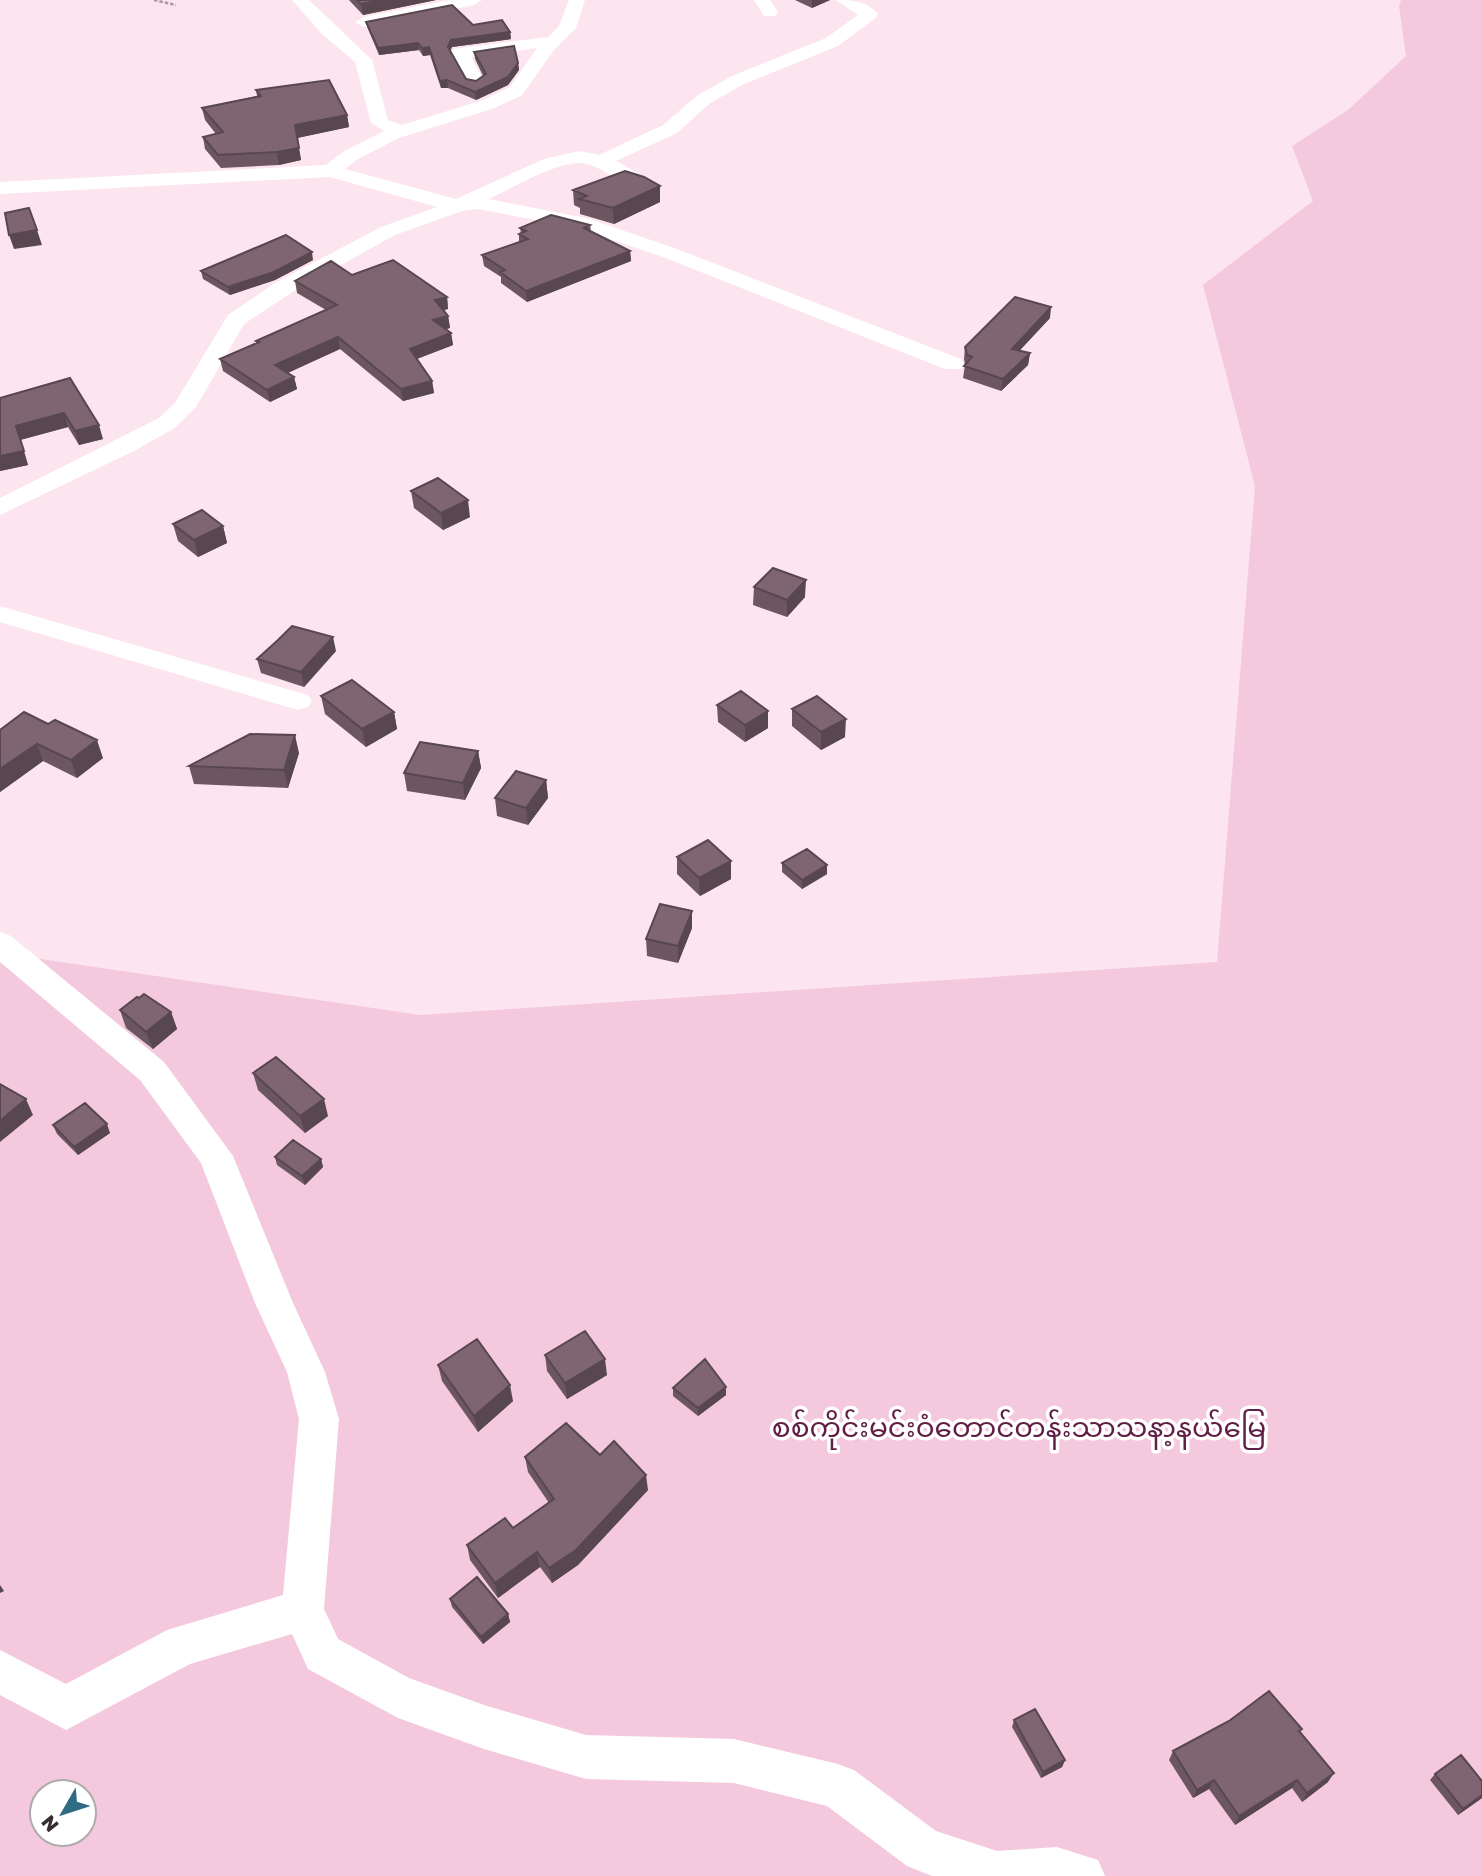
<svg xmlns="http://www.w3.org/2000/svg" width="1482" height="1876" font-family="'Golos Text','Noto Sans Myanmar',sans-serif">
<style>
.green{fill:#f4c9dd;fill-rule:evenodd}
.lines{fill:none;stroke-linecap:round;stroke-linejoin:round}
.path{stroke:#ab99a1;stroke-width:2.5;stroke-dasharray:3.5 2;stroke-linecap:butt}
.street{fill:#fff;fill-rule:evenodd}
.wall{fill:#6c5761}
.shaded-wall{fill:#58474f}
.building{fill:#7e6571;stroke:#58474f;stroke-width:2}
.labels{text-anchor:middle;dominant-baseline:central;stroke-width:7;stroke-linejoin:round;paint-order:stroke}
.near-park-label{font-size:28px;fill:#611e44;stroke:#fff}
</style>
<rect width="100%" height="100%" fill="#fce5ef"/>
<path class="green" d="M1401,0H1482V1876H0V953L420,1015L1217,962L1255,486L1203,285L1313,201L1292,146L1348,110L1406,56L1399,6ZM42,1792H84V1834H42Z"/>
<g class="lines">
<path class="path" d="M154,0L176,5"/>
<path class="street" d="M292,0H309L372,60L388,120L402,125L483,100L510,87L537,48L471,57L484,81L475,86L469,85L451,53L454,49L548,37L559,26L569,0H585L576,28L554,50L522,95L495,108L399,138L358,159L345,169L456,199L544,159L579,151L599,155L663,125L698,95L732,76L826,38L858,15L836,0C852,0 867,1 878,14L876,18L838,46L744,84L710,103L677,133L616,161L652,181L655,185L652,189C628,195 606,165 581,163C555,162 513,188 489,199L590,219L677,249L961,359L964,364L961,369H945L663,257L578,228L478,209L462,211L395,235L291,293L244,324L196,407L175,428L134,451L0,515V498L159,418L175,403L228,315L275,283L381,227L437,207L330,177L0,194V182L326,165L344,151L384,131L371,123L355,62L322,34Z
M449,0H482L474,5L364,27L355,22L364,17Z
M754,0H770L778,12L776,16H764Z
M0,606L308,695L312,701L308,707L298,710L0,622Z
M0,932L11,936L164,1062L233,1156L293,1303L325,1372L339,1419L324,1609L338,1639L409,1678L484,1705L586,1735L734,1739L838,1764L854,1770L936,1831L997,1851L1057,1847L1098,1860L1105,1876H932L907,1866L827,1806L734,1783L586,1779L484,1749L398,1718L308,1669L292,1634L190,1664L66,1730L0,1695V1650L66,1684L167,1630L283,1595L299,1419L287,1372L255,1303L201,1163L140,1080L0,962Z"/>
</g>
<path class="wall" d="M349,0H436L363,15Z
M795,0H830L812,8Z
M366,22L473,25L510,32L511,39L452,47L450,51L466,79L476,81L483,76L475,59L474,52L518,63L519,70L508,85L476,100L448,88H441L430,55L423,56L419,50L379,55L368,29Z
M256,90L347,115L349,127L297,138L301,160L279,165L221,168L205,149L203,137L216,134L205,120L202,108L257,96Z
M573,190L660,202L614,224L580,214V208L574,205Z
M590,225L591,231L630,251L631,261L527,302L501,283V277L484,266L482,255L519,242V234L521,233L520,228Z
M243,254L313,260L275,280L230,295L203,279L201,271Z
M352,275L447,297L448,309L443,310L448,316L450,328L446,329L451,333L453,345L417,359L432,381L434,393L403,401L340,349L288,373L294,377L297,389L270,402L223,371L220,359L256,344V341L326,310L297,293L295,281Z
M1050,318L1019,351L1030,353L1028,365L1001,391L963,378L965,365L964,359L965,347Z
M70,378L103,439L79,445L68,427L20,440L28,465L0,471V398Z
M411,491L470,517L443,530L414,508Z
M173,524L223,526L227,543L198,557L178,541Z
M754,587L805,597L787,617L753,605Z
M336,651L304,687L261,673L257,659Z
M321,696L394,712L397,729L366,747L325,714Z
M717,705L768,711V728L745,742L718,722Z
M792,709L845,737L821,750L792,726Z
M0,730L103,758L77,778L43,761L0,792Z
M478,751L481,768L465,800L407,791L404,773Z
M299,753L288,788L194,784L189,766Z
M546,780L548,798L528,825L497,816L495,798Z
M677,857L731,861V879L700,896L677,874Z
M782,863L827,865V874L802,889L782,872Z
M692,928L678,963L647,956L646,939Z
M120,1010L171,1012L177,1029L153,1049L126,1028Z
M253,1073L328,1116L305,1133L258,1090Z
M53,1125L110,1133L78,1155L57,1134Z
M275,1157L321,1159L323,1167L305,1185L277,1165Z
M545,1355L607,1375L567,1399L547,1371Z
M438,1365L513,1401L478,1432L442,1381Z
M673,1388L726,1395L698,1416L673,1396Z
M600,1455L648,1490L578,1565L552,1583L540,1567L498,1598L470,1560L467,1545L513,1528L549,1503L528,1472L525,1457Z
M450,1599L508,1614L510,1622L483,1644L452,1607Z
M1014,1720L1065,1760L1062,1767L1041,1778L1012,1727Z
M1300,1731L1328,1782L1302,1802L1292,1788L1235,1825L1209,1789L1193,1798L1169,1760L1173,1751Z
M1435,1774L1482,1781V1798L1458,1815L1430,1780Z"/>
<path class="shaded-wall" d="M383,0H436L363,15L361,4Z
M812,0H830L812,8Z
M510,32L511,39L452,47L449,54L448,47L451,40Z
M418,43L419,50L379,55L378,48Z
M429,47L430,55L423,56L422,48Z
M518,63L519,70L508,85L476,100L475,92Z
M447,80L448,88H441L440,81Z
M347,115L349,127L297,138L295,125Z
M299,148L301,160L279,165L277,152Z
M660,186V202L614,224L613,208Z
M37,230L42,245L14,249L9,235Z
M630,251L631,261L527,302L526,291Z
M312,252L313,260L275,280L230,295L228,287Z
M447,297L448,309L436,312L435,300Z
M1051,307L1050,318L1010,361L1012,349Z
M448,316L450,328L435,332L433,320Z
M451,333L453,345L411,361L410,349Z
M338,337L340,349L278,377L275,365Z
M1030,353L1028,365L1001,391L1003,379Z
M294,377L297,389L270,402L267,390Z
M432,381L434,393L403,401L401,389Z
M64,413L68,427L20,440L16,426Z
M99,425L103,439L79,445L75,431Z
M24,451L28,465L0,471V456Z
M468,500L470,517L443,530L441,513Z
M223,526L227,543L198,557L194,540Z
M806,580L805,597L787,617V600Z
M333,637L336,651L304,687L301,672Z
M768,711V728L745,742V725Z
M394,712L397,729L366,747L362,729Z
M846,719L845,737L821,750V732Z
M295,735L299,753L288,788L284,770Z
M97,740L103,758L77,778L71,760Z
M37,744L43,761L0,792V769Z
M478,751L481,768L465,800L463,783Z
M546,780L548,798L528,825L526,808Z
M731,861V879L700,896L699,878Z
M827,865V874L802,889V880Z
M692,911V928L678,963V946Z
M171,1012L177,1029L153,1049L146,1032Z
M26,1099L33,1115L0,1142V1121Z
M324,1099L328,1116L305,1133L300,1116Z
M107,1124L110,1133L78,1155L74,1147Z
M321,1159L323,1167L305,1185L302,1176Z
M605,1359L607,1375L567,1399L565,1383Z
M510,1385L513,1401L478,1432L474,1416Z
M726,1387V1395L698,1416V1408Z
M646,1475L648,1490L578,1565L552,1583L549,1568Z
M537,1552L540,1567L498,1598L495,1583Z
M0,1585L4,1591L0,1593Z
M508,1614L510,1622L483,1644L481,1637Z
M1065,1760L1062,1767L1041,1778L1043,1772Z
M1334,1773L1328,1782L1302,1802L1307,1793Z
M1214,1780L1209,1789L1193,1798L1197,1790Z
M1297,1780L1292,1788L1235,1825L1239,1816Z
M1482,1795V1798L1458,1815L1463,1809Z"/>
<path class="building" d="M357,0H383L361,4Z
M452,5L473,25L502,20L510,32L451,40L448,47L466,79L476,81L486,74L474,52L514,46L518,63L508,77L475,92L447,80L440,81L429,47L422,48L418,43L378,48L366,22Z
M329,80L347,115L295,125L299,148L277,152L218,155L203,137L223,132L202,108L261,96L256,90Z
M625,171L644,177L660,186L613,208L579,199L587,196L573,190Z
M29,208L37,230L9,235L5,213Z
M551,215L590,225L584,228L630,251L526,291L500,272L505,270L482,255L528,239L519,234L526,231L520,228Z
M286,235L312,252L274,272L228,287L201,271Z
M393,260L447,297L435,300L448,316L433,320L451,333L410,349L432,381L401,389L338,337L275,365L294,377L267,390L220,359L259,342L256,341L337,305L295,281L331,261L352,275Z
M1015,297L1051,307L1012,349L1030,353L1003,379L964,366L972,357L967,355L965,347Z
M70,378L99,425L75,431L64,413L16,426L24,451L0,456V398Z
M438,478L468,500L441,513L411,491Z
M202,510L223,526L194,540L173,524Z
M773,568L806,580L787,600L754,587Z
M292,626L333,637L301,672L257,659L278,640Z
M352,680L394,712L362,729L321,696Z
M741,691L768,711L745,725L717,705Z
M817,696L846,719L821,732L792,709Z
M24,712L48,724L55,720L97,740L71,760L37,744L0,769V730Z
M250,734L295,735L284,770L189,766Z
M420,742L478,751L463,783L404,773Z
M516,771L546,780L526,808L495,798Z
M708,840L731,861L699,878L677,857Z
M807,849L827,865L802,880L782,863Z
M660,904L692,911L678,946L646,939Z
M144,994L171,1012L146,1032L120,1010L137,997L139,998Z
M276,1057L324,1099L300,1116L253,1073Z
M0,1084L26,1099L0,1121Z
M85,1103L107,1124L74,1147L53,1125Z
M293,1140L321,1159L302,1176L275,1157Z
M585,1331L605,1359L565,1383L545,1355Z
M477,1339L510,1385L474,1416L438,1365Z
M705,1359L726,1387L698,1408L673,1388Z
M566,1423L600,1455L614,1441L646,1475L576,1550L549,1568L537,1552L495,1583L467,1545L505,1518L513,1528L554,1499L525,1457Z
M477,1577L508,1614L481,1637L450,1599Z
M1269,1691L1302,1729L1299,1731L1334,1773L1307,1793L1297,1780L1239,1816L1214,1780L1197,1790L1173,1751L1229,1721Z
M1035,1709L1065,1760L1043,1772L1014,1720Z
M1461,1755L1482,1781V1795L1463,1809L1435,1774Z"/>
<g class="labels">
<g class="near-park-label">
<text x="1019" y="1426">စစ်ကိုင်းမင်းဝံတောင်တန်းသာသနာ့နယ်မြေ</text>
</g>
</g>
<g transform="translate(63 1813) rotate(231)"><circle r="33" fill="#ffffff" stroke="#afabad" stroke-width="2"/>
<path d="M0-5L12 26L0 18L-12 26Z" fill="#2f6b83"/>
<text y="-10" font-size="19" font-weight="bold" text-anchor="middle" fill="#382d32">N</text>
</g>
</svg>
